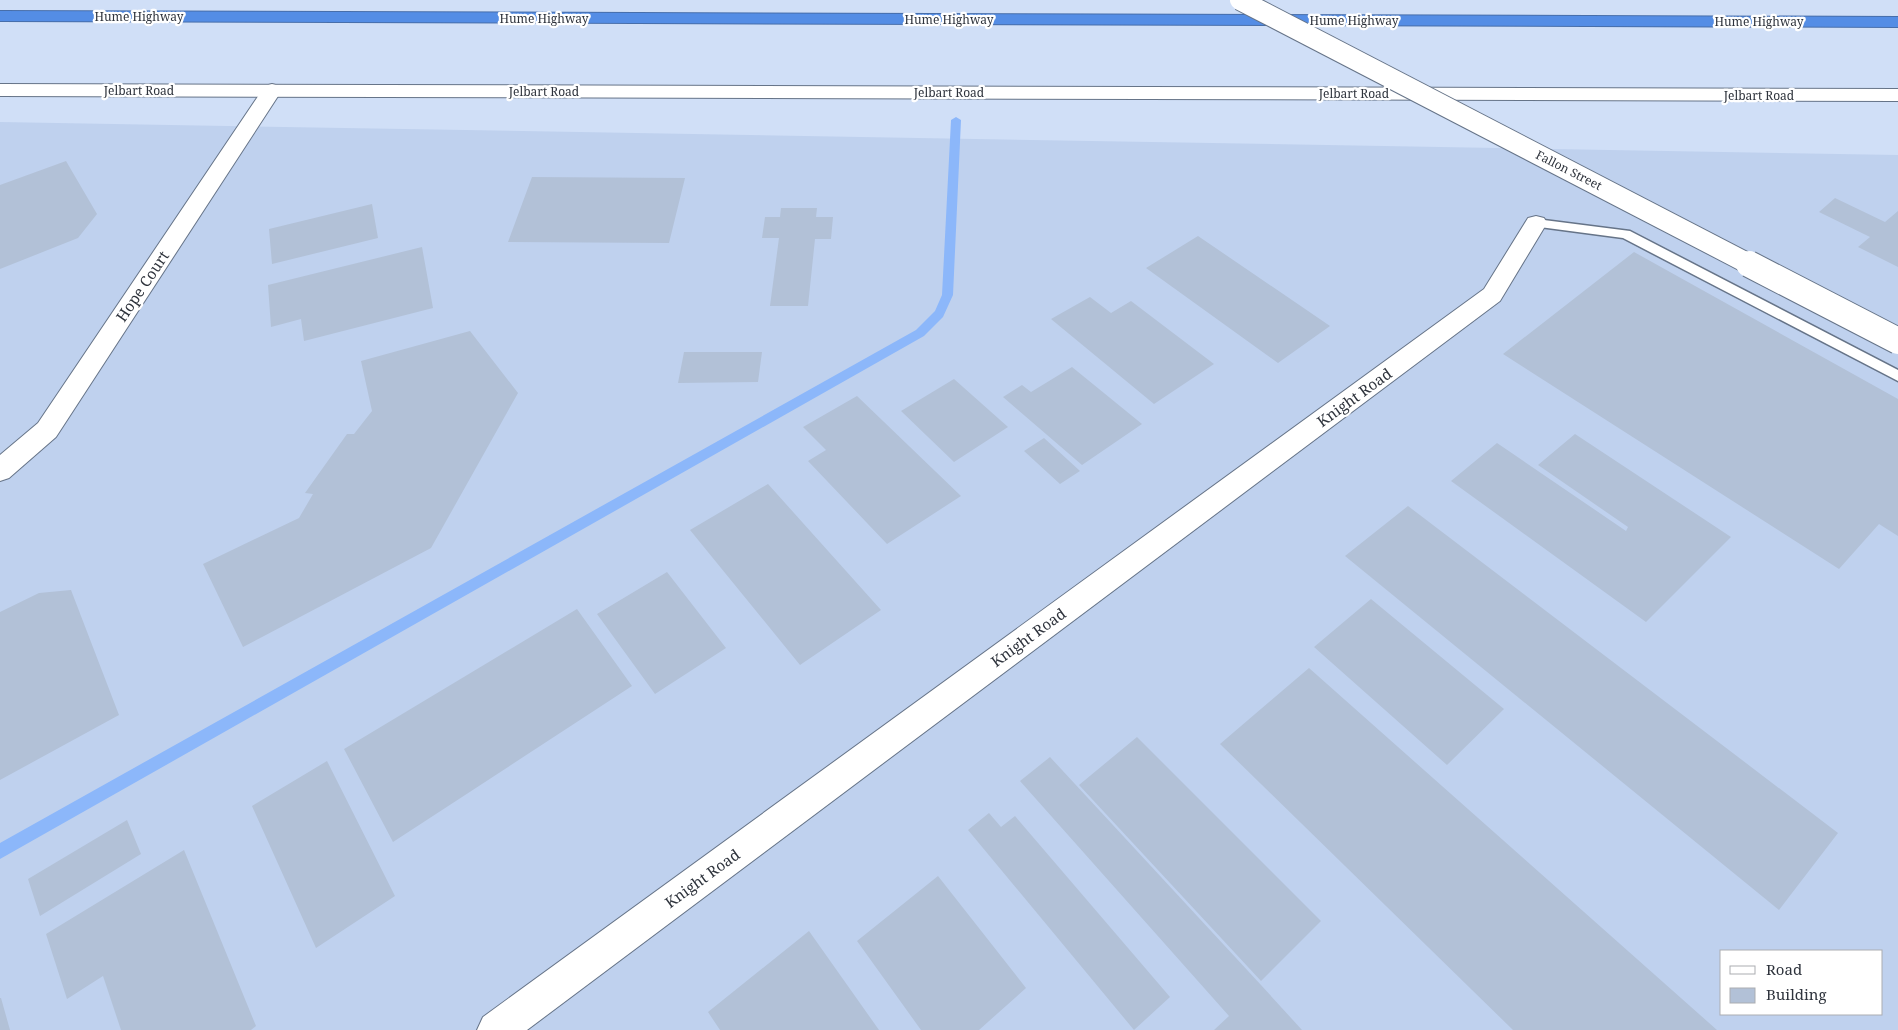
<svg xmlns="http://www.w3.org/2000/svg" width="1898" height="1030" font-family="'Noto Serif',serif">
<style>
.built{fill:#bfd1ee;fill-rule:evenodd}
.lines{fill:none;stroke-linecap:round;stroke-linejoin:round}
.stream{fill:#8cb7fa;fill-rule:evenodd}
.building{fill:#b2c1d7}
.service-casing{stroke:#667488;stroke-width:3}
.minor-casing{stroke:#667488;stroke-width:2}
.tertiary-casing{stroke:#667488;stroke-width:2}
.motorway-casing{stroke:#476eaa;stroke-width:2}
.service{fill:#fff;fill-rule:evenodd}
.minor{fill:#fff;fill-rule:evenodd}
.tertiary{fill:#fff;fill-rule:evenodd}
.motorway{fill:#548de5;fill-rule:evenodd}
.tertiary-bridge-far1-casing{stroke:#667488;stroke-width:22;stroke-linecap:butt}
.tertiary-bridge-casing{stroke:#667488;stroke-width:28;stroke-linecap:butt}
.tertiary-bridge-far1{stroke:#fff;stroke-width:20}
.tertiary-bridge{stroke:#fff;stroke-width:26}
.labels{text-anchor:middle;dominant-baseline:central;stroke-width:4.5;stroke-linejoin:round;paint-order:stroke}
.far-street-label{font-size:12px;fill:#2e333c;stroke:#fff}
.street-label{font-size:15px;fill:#2e333c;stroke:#fff}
</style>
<rect width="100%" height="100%" fill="#d0dff7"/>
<path class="built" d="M0,122L1898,155V1030H0ZM1722,951H1882V1014H1722Z"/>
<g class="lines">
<path class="stream" d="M956,117L961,120L953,295L943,317L924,336L0,859V843L916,330L935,311L942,295L951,120Z"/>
</g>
<path class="building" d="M66,161L97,214L78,238L0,269V185Z
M532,177L685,178L669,243L508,242Z
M1835,198L1885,222L1898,211V267L1858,247L1870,237L1819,212Z
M372,204L378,238L272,264L269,229Z
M781,208H817L816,217H833L831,239H815L808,306H770L779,238H762L765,217H780Z
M1198,236L1330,326L1278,363L1146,268Z
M422,247L433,308L304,341L301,319L271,327L268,285Z
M1634,252L1898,399V536L1879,524L1839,569L1503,354Z
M1090,297L1111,313L1131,301L1214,364L1154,404L1051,319Z
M470,331L518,393L431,548L243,647L203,564L299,518L313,494L305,493L347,434H354L372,411L361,361Z
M684,352H762L758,382L678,383Z
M1072,367L1142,424L1082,465L1003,397L1022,385L1031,392Z
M954,379L1008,427L954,462L901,411Z
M857,396L961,496L887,544L808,461L826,450L803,427Z
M1575,434L1731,537L1646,622L1451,481L1497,443L1626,531L1628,527L1538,465Z
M1044,438L1080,471L1060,484L1024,451Z
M768,484L881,610L800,665L690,530Z
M1408,506L1838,833L1779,910L1345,556Z
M667,572L726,648L655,694L597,614Z
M71,590L119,715L0,780V612L39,593Z
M1371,599L1504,709L1447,765L1314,647Z
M577,609L632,686L393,842L344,749Z
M1309,668L1717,1030H1513L1220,744Z
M1137,737L1321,921L1261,981L1079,785Z
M1050,757L1261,985L1302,1030H1214L1229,1016L1020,781Z
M327,761L395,896L316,948L252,806Z
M989,813L1001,827L1015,816L1170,997L1134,1030L968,830Z
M127,820L141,854L40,916L28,879Z
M184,850L256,1026L251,1030H121L103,976L67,999L46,934Z
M938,876L1026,988L979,1030H921L857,941Z
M809,931L879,1030H720L708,1012Z
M0,998H1L10,1030H0Z"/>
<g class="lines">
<defs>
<path id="service" d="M1536,219L1630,231L1898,370V381L1623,238L1532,226L1530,223Z"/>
<path id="minor" d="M272,84L279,86L282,90L56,437L9,478L0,481V455L38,423L265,86Z
M1536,216L1544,218L1547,223L1500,301L527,1030H477L483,1017L1484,289L1528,218Z"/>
<path id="tertiary" d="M0,84L1898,89V101L0,96Z"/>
<path id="motorway" d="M0,11L1898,17V27L0,21Z"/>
</defs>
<use href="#service" class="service-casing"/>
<use href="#minor" class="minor-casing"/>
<use href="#tertiary" class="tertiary-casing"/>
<use href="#motorway" class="motorway-casing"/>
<use href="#service" class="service"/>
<use href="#minor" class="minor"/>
<use href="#tertiary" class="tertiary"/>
<use href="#motorway" class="motorway"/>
<defs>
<path id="tertiary-bridge-far1" d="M1240,0L1751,265"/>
<path id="tertiary-bridge" d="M1749,264L1898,341"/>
</defs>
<use href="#tertiary-bridge-far1" class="tertiary-bridge-far1-casing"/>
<use href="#tertiary-bridge" class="tertiary-bridge-casing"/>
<use href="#tertiary-bridge-far1" class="tertiary-bridge-far1"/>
<use href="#tertiary-bridge" class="tertiary-bridge"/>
</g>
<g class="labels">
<g class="far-street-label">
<text x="139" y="16">Hume Highway</text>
<text x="544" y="18">Hume Highway</text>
<text x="949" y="19">Hume Highway</text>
<text x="1354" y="20">Hume Highway</text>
<text x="1759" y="21">Hume Highway</text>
<text x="139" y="90">Jelbart Road</text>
<text x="544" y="91">Jelbart Road</text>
<text x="949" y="92">Jelbart Road</text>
<text x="1354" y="93">Jelbart Road</text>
<text x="1759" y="95">Jelbart Road</text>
<text transform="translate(1569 170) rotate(27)">Fallon Street</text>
</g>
<g class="street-label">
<text transform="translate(142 286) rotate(-56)">Hope Court</text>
<text transform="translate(1354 397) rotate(-36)">Knight Road</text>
<text transform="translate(1028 637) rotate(-36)">Knight Road</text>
<text transform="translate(702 878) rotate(-36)">Knight Road</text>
</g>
</g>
<rect x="1720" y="950" width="162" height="65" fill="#ffffff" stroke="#abadb1"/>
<rect x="1730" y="966" width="25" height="8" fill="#ffffff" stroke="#abadb1"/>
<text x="1766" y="975" font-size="15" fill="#2e333c">Road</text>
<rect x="1730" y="988" width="25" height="15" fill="#b2c1d7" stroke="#abadb1"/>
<text x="1766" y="1000" font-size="15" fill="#2e333c">Building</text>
</svg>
